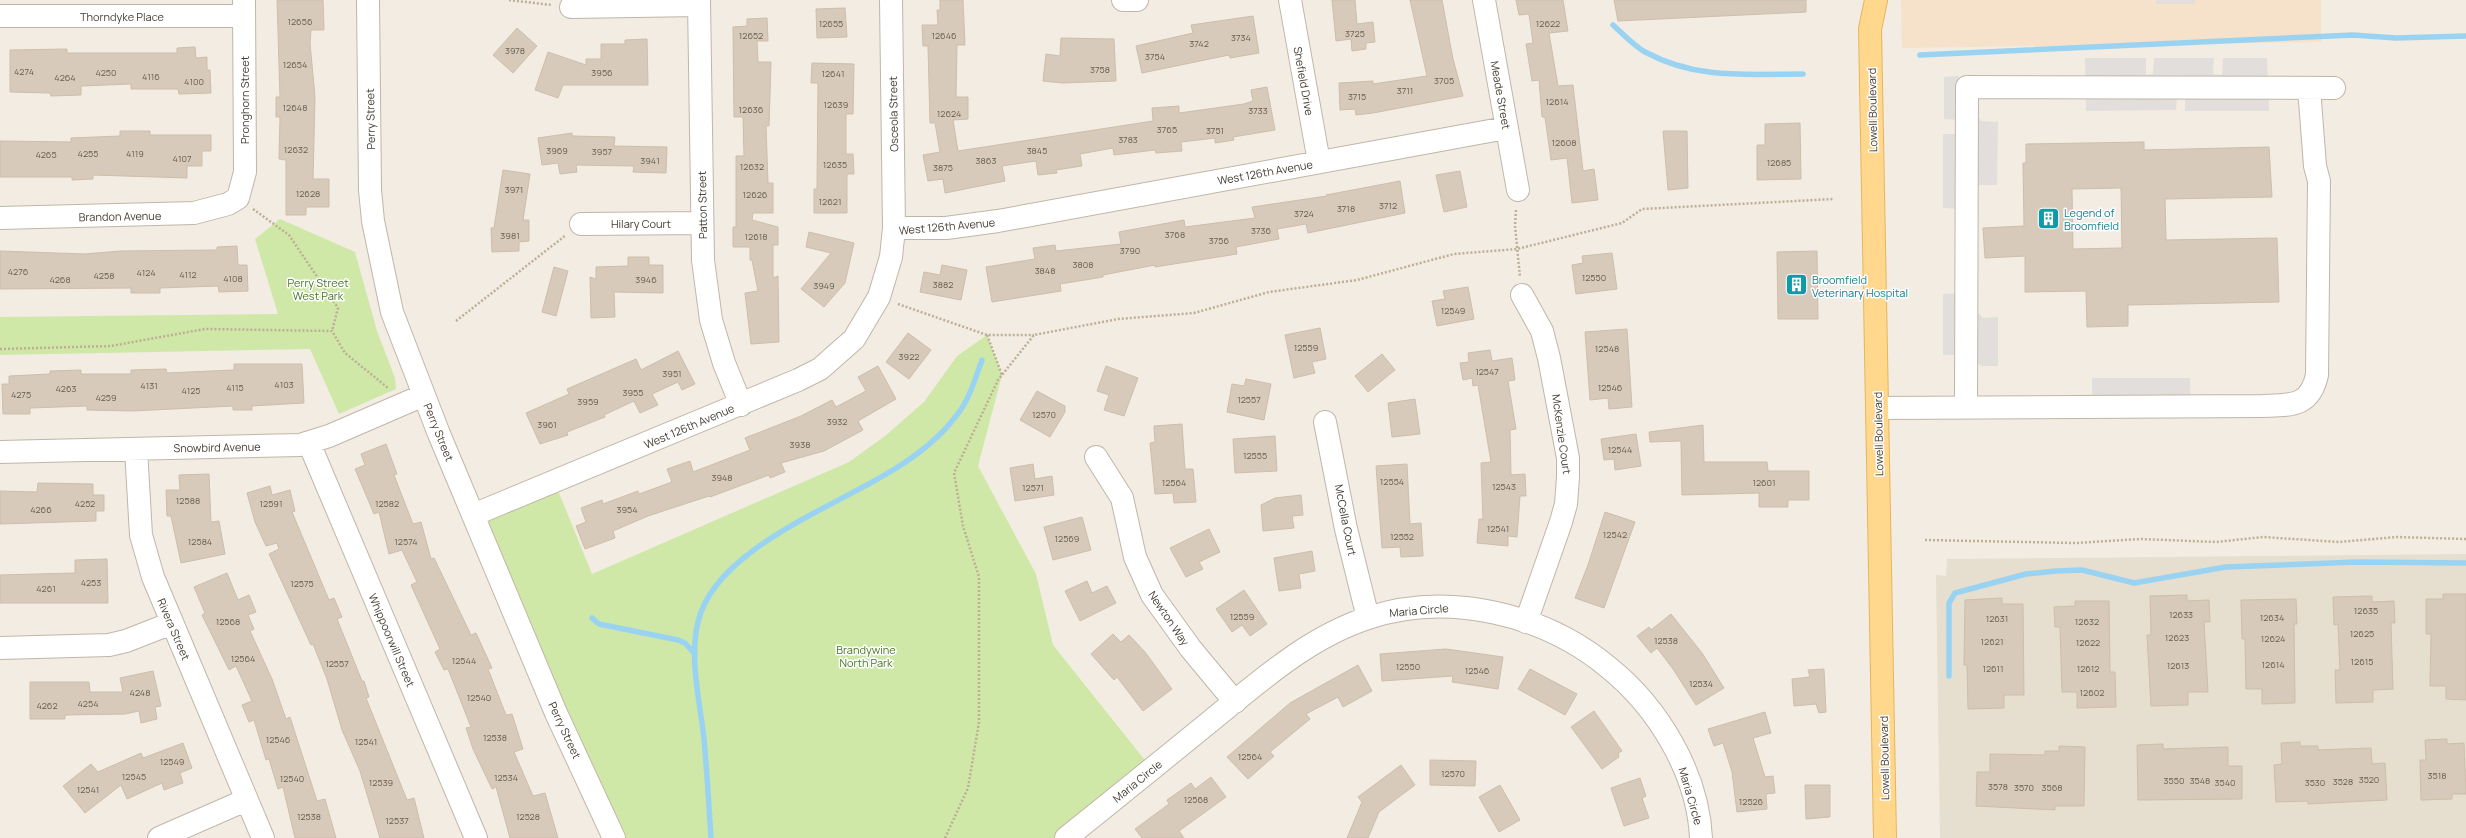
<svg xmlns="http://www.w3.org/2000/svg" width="2466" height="838" font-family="Manrope,sans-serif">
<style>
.residential{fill:#e6decf}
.commercial{fill:#f6e1cb}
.green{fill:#cfe8a8}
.parking{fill:#e1dedb}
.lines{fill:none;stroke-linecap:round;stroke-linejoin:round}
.stream{stroke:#9ad3f2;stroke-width:5.5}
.building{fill:#d7caba;stroke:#cebeaa;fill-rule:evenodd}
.minor-casing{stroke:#c0b6a7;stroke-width:24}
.major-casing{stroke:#e7b55a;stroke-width:24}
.path{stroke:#bfae95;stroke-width:2.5;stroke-dasharray:2 2;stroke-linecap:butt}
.minor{stroke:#fff;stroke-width:22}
.major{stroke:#ffd88d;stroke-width:22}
.labels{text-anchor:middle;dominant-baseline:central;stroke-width:3;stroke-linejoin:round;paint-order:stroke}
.number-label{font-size:9px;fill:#686054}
.street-label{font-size:11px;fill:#433c32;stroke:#fff}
.culture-label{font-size:11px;fill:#0d838f;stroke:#fff;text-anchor:start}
.park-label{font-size:11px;fill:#487624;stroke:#fff}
</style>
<rect width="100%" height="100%" fill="#f2ece2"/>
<path class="residential" d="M2466,554V838H1940L1936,575L1946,576L1947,559Z"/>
<path class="commercial" d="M1901,0H2321V42L1902,48Z"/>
<path class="green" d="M280,219L355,252L377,331L395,378L396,389L339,414L310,349L0,355V317L278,314L255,239Z
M987,335L1002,375L978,466L1036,574L1053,645L1152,769L1066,838H614L473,515L555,483L592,574L849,462L885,436L924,402L957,356Z"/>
<path class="parking" d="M2156,0H2195V4H2156Z
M2085,58H2146V75L2153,74L2154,58H2214L2213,74L2222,75L2223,58H2267L2269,111H2185V96H2177L2176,110L2086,111Z
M1958,76L1981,121L1998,122L1997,185H1980L1959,209L1943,208V134H1959V120L1944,119V77Z
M1960,293L1983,318L1998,317V366H1982L1960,355H1943V294Z
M2092,378H2190L2191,418H2093Z"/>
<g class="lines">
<path class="stream" d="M1613,25C1623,34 1634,46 1645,52C1697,80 1747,74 1803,74
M1920,55L2353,35L2396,38L2466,36
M592,618L599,624L678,640L685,643L695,654
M1949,676V603L1955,593L2026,574L2056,571L2082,570L2134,583L2226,567L2357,562L2466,563
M711,838C709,805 707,772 704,739C700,702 689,659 698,622C715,547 841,505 901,465C921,452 941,436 956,416C969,401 975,379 982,360"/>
</g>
<path class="building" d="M277,0H323L324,30H311L310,43L315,97L313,179H329V207H306V215H286V160L279,159L280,117H276V97H280Z
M940,0H963L965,45H957L956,97H968V119L953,120L958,151L1153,121L1152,108L1179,106V113L1244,104L1253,101L1251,90L1267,87L1275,130L1233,137L1234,140L1215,143V138L1181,142L1182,151L1156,153L1155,150L1114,155L1113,148L1080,154L1082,166L1056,170L1057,173L1038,175L1036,161L1002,166L1005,181L945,193L943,179L928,181L923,155L940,152L935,123H930L928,46H923L922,25H938L937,10H940Z
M1332,0H1355L1357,24L1373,22L1375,42L1366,43V49L1352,51L1351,39L1336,41Z
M1410,0H1442L1453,59L1463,96L1373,113L1356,115L1355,109L1340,110L1339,83L1373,81V84L1427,76Z
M1516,0H1563L1568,31L1549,33L1558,86L1573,85L1583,171L1594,169L1598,200L1572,203L1567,158L1551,160L1545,117H1542L1539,80L1532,81L1526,44L1533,43L1529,14L1519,15Z
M1614,0H1806V12L1618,21Z
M845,8L847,37L817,38L816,9Z
M1253,16L1259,53L1230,58L1229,55L1142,73L1136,46L1193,33L1191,25Z
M767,18L768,41H757L758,62H771L769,126H766L768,183H773V213H753L752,220L778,227V245H773V278L778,276L779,342L751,344L745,293L758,291L752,260H750V247H733V227H736V156H744L743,117H734L733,27L747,26V19Z
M517,28L537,46L513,73L493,55Z
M1061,38L1114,39L1116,81L1063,83L1043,81L1046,54L1060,56Z
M647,39L648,85H563L558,98L535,90L548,52L586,65V59H601V44H625V40Z
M195,47L196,58L207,57V70H210L211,93L179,94L178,89H131V84L81,86V95L51,96L50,93L10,92V50L67,49V53H177V48Z
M812,63L854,64L853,114H846V154H853L854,174H847V213H814V189H817L818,83H811Z
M1800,123L1801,179L1757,180V145H1765V124Z
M120,131H150V135H211V151H202V166H187V178L93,175V179L72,180V177H0V141L71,142V138L120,136Z
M1663,131H1687L1688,188L1668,190Z
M572,133V136L615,137L614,146L667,147L666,173L633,172L634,166L576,165L577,172L560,174L558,163L542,165L538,138Z
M2144,142V150L2269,147L2272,197L2165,199L2166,240L2277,238L2279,302L2128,305V326L2087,327L2086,291L2025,292V256L1985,258L1983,228L2024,226L2023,163H2026V144ZM2121,188L2122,248L2073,249L2072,189Z
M503,170L530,174L523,220H529V241L519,242V251L492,252L491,228H494Z
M1460,171L1467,207L1444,212L1436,175Z
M1400,181L1405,213L1308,233L1306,224L1277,229L1279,239L1236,247L1237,254L1155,267V265L1103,275V277L1060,284L1061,291L992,302L986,267L1035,259L1033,248L1055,245L1056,251L1121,244L1119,232L1184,220L1185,227L1255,218L1252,207L1327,196L1326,195Z
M809,232L854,243L845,283L824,307L801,289L831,253L806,247Z
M237,246L238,265H247L248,291L219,292L218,286L160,288V293H131V288L0,289V251L85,254L120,251L217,250V247Z
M1817,251L1818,319H1778L1777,252Z
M1612,253L1617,289L1576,294L1572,265L1583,263L1582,256Z
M628,257H649V265H663V293L614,292L615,317L591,318L590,277L596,279V267L628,266Z
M942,265L967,270L961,300L920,292L924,272L940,275Z
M554,267L568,271L556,316L542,312Z
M1468,287L1474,319L1437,326L1432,301L1445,299L1443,291Z
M1320,328L1326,359L1312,362L1315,373L1294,378L1285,335Z
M1627,329L1632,407L1609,409L1608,398L1590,400L1585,332Z
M908,333L931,350L909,379L886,362Z
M1490,350L1492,361L1512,358L1515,380L1508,381L1516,429L1510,430L1511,475L1525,474L1526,496H1520L1517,537L1508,536V546L1477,543L1479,519H1483L1481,463L1491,462L1478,385L1473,386L1472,378L1463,380L1460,363L1469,362L1468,353Z
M678,351L695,384L682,390L678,382L652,394L658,405L640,413L634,401L604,415L605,417L567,432L568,435L540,444L526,413L569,394L567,389L636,359L641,370Z
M1382,354L1395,370L1368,392L1355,376Z
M234,364H302L304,403L252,406V410H233V406L132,411L87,410V406L30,408V414H3L2,384H9V376L50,374V371L81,370V374H131V370L166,369L167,373L234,370Z
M878,366L896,399L858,421L863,430L824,451L781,463L785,472L770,478L769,475L710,497L709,496L648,516L613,531L615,538L585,549L576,526L586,522L581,508L602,500L603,504L638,491L639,494L672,482L667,469L690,461L693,472L750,450L745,438L801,416L832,400L836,407L866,391L858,377Z
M1106,366L1138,378L1124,416L1104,410L1109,395L1097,391Z
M1246,379L1271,384L1264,420L1227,412L1232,384L1244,386Z
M1037,391L1065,406V412L1050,437L1020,420Z
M1415,399L1420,434L1392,437L1388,403Z
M1182,424L1185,469H1193L1196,502L1174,503L1173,493L1155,494L1150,443L1155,442L1154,426Z
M1703,425L1704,462H1767L1768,471H1809V500H1788V507H1759V493L1682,495L1681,441L1650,442L1649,432Z
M1636,434L1641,466L1615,470L1614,459L1604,460L1601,439Z
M1275,436L1277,471L1235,473L1233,439Z
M386,444L397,474L394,475L413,524L421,522L431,559L434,558L471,635L476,633L492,668L488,669L506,715L512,714L523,749L514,752L533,796L545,793L558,838H510L496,787L492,789L473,749L466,728L471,727L448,669L444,670L435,652L440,649L411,585L417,582L402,550L389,554L379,512L374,514L355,469L365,465L361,454Z
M1033,464L1035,479L1052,476L1054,495L1015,501L1010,468Z
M1407,464L1410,524L1421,523L1423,556L1401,557L1400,547L1382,548L1376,466Z
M209,474L211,522L219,521L225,554L181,563L171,516H167L166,490H180L179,475Z
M38,483L93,484V495H104V511H96V521L0,524V491L37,492Z
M270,486L272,495L290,490L295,511L292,512L329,600L334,598L342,617L337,619L362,681H364L369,697L366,698L407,800L414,798L424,838H380L360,771L342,730L327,679L313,644L311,645L269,554L279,549L277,543L266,546L255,522L247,493Z
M1301,495L1303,515L1292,516L1294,528L1263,531L1261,505L1275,498Z
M1605,512L1635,522L1604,608L1575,598L1588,565Z
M1082,517L1091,550L1053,560L1044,527Z
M1209,529L1220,552L1199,562L1203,569L1186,577L1170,548Z
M1312,551L1315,571L1299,574L1301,588L1279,591L1274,558Z
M107,559L108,603H0V575L75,573V560Z
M227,573L238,600L249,595L256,612L248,615L254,629L250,631L272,679L286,719L290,717L317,801L325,799L336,838H295L283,787L278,789L269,759L266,760L254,720L249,722L242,705L252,701L236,666L229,670L202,615L205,613L194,587Z
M1087,581L1092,593L1107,586L1116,603L1080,621L1065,591Z
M1244,590L1267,624L1250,636L1242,625L1232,632L1216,609Z
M2443,594H2466V700L2446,699V686H2430L2431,634H2426V599H2443Z
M2187,595V601L2209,600L2210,622H2204L2208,692H2188V705L2151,706L2147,635H2151L2150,596Z
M2372,596V602L2394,601L2395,623H2391L2393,689L2373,690V702L2336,703L2335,670H2340L2338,624L2334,625L2333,597Z
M2002,598V604H2023L2024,695H2004V708L1968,709L1967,665H1964L1965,600Z
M2296,599L2297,624H2294L2295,703L2262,704V689H2246L2245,639H2242L2241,600Z
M2075,601H2109L2110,672H2115L2116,707L2077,708V692H2062L2060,627H2055L2054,607L2075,606Z
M1671,614L1702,653L1724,688L1696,705L1673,669L1657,648L1651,653L1637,636L1649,627L1651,630Z
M1113,634L1121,642L1129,635L1145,652L1172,689L1143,711L1117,677L1114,680L1091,654Z
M1446,649L1503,657L1498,689L1452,682L1453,676L1382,681L1380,654Z
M1358,665L1372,691L1343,707L1338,697L1306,714L1310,719L1270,752L1274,756L1248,779L1227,757L1290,703Z
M1530,669L1577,694L1565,715L1518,689Z
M1824,669L1826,712L1819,713L1816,704L1794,706L1792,679L1810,677L1808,670Z
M153,671L161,706L155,707L157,719L141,723L139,711L125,714L65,715V719H30V682H89L90,692H123L120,678Z
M1594,711L1622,751L1618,753L1619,757L1602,769L1571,727Z
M1765,712L1771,733L1753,738L1765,777L1773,776L1775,793L1766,794L1767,809L1737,812L1732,772L1723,743L1714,746L1708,729Z
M2447,739V744L2464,743L2466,794H2452V799L2421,800L2420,760H2426L2425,740Z
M2300,742V746H2318V750L2371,748L2372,764L2385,763L2387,800L2308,804V801L2276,802L2274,765L2282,764L2281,743Z
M183,743L192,768L180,773L183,783L164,790L162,783L127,799L121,785L85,813L63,786L91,764L98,772L141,753L143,758Z
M2163,744V749L2228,747V766H2242V799L2138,800L2137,745Z
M2059,746L2085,747L2084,806H2055V810L1976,806L1977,772H1990V754L2045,755V751H2059Z
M1430,760L1476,761L1475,786L1430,785Z
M1401,765L1415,785L1379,812L1368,838H1347L1362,802L1358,797Z
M1211,777L1226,797L1179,831L1184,838H1142L1135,829L1169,804L1167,800L1191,783L1195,789Z
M1640,778L1646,796L1642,798L1649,818L1624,826L1611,788Z
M1500,785L1520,820L1499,832L1479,797Z
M1805,785H1830V817L1806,819Z"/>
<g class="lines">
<defs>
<path id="minor" d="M368,0L370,190L373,221L392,312L439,434L556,713L614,838
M699,0L703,260L711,320L724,363L741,405
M1123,0H1137
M1290,0L1319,162
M1484,0L1518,190
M571,7L699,5
M0,16H244
M0,218L194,213L228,204L238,198L245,172L244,0
M581,224L702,223
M894,228H946L998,221L1506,128
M1522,295L1542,331L1549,358L1568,458V477L1566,504L1561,522L1526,622
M1966,406L1967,87L2334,88
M1877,408L2263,406C2291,405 2310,407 2317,375L2319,181L2315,166L2309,88
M1325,422L1346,529L1368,618
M309,443L476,838
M136,449L141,535L153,577L263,838
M0,452L300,445L329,436L424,395
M1096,457L1122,498L1135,557L1152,595L1191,649L1235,702
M473,515L798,380L820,369L854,339L879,297L891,257L894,228L891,0
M0,648L109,645L126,641L172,623
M159,838L246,800
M1066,838C1115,799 1164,759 1212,720C1260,681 1309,637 1368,618C1448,591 1544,614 1608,667C1658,707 1698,773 1701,838"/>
<path id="major" d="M1876,0L1870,29L1885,838"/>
</defs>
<use href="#minor" class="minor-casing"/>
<use href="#major" class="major-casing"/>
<path class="path" d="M509,0L552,5
M253,209L289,235L338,308L332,331
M1516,210L1515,226L1520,277
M898,304L987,335H1034
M456,321L566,235
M987,335L1002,375
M0,349L111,346L205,329L332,331L345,353L388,388
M1925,540L2075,543L2141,539L2216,542L2263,537L2339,542L2397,537L2466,539
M945,838L968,788L979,722V577L963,526L954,473L998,380L1034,335L1118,319L1194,313L1269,292L1357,280L1454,254L1517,249L1622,223L1642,209L1834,199"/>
<use href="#minor" class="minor"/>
<use href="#major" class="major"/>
</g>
<defs>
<symbol id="building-square" viewBox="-11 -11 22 22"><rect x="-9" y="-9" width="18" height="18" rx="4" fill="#0f9aa8" stroke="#fff"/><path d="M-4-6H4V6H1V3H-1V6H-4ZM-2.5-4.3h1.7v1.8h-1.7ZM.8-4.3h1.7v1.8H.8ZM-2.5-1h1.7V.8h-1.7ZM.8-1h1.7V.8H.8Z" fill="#fff"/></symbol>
</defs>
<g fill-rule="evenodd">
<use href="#building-square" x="2036" y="206" width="25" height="25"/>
<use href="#building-square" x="1784" y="272" width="25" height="25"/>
</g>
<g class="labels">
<g class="number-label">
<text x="300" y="21">12656</text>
<text x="831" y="23">12655</text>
<text x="1548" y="23">12622</text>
<text x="1355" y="33">3725</text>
<text x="751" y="35">12652</text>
<text x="944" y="35">12646</text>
<text x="1241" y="37">3734</text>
<text x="1199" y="43">3742</text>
<text x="515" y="50">3978</text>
<text x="1155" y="56">3754</text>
<text x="295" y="64">12654</text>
<text x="1100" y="69">3758</text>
<text x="24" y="71">4274</text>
<text x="106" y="72">4250</text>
<text x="602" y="72">3956</text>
<text x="833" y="73">12641</text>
<text x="151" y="76">4116</text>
<text x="65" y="77">4264</text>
<text x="1444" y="80">3705</text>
<text x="194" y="81">4100</text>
<text x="1405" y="90">3711</text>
<text x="1357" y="96">3715</text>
<text x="1557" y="101">12614</text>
<text x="836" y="104">12639</text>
<text x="295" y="107">12648</text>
<text x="751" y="109">12636</text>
<text x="1258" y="110">3733</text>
<text x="949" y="113">12624</text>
<text x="1167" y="129">3765</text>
<text x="1215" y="130">3751</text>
<text x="1128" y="139">3783</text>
<text x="1564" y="142">12608</text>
<text x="296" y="149">12632</text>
<text x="557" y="150">3969</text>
<text x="1037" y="150">3845</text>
<text x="602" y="151">3957</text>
<text x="88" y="153">4255</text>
<text x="135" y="153">4119</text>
<text x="46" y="154">4265</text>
<text x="182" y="158">4107</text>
<text x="650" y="160">3941</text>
<text x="986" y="160">3863</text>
<text x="1779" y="162">12685</text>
<text x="835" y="164">12635</text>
<text x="752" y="166">12632</text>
<text x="943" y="167">3875</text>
<text x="514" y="189">3971</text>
<text x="308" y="193">12628</text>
<text x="755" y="194">12626</text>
<text x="830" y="201">12621</text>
<text x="1388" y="205">3712</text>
<text x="1346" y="208">3718</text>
<text x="1304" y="213">3724</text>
<text x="1261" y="230">3736</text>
<text x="1175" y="234">3768</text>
<text x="510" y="235">3981</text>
<text x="756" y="236">12618</text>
<text x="1219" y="240">3756</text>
<text x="1130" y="250">3790</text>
<text x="1083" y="264">3808</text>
<text x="1045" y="270">3848</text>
<text x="18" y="271">4276</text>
<text x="146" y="272">4124</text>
<text x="188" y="274">4112</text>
<text x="104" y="275">4258</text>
<text x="1594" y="277">12550</text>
<text x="233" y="278">4108</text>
<text x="60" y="279">4268</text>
<text x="646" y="279">3946</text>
<text x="943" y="284">3882</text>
<text x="824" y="285">3949</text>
<text x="1453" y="310">12549</text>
<text x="1306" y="347">12559</text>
<text x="1607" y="348">12548</text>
<text x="909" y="356">3922</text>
<text x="1487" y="371">12547</text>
<text x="672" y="373">3951</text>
<text x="284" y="384">4103</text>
<text x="149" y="385">4131</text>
<text x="235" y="387">4115</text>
<text x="1610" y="387">12546</text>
<text x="66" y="388">4263</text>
<text x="191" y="390">4125</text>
<text x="633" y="392">3955</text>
<text x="21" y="394">4275</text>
<text x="106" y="397">4259</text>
<text x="1249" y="399">12557</text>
<text x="588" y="401">3959</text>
<text x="1044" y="414">12570</text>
<text x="837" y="421">3932</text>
<text x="547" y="424">3961</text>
<text x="800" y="444">3938</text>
<text x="1620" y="449">12544</text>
<text x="1255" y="455">12555</text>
<text x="722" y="477">3948</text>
<text x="1392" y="481">12554</text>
<text x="1174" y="482">12564</text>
<text x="1764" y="482">12601</text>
<text x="1504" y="486">12543</text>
<text x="1033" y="487">12571</text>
<text x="188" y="500">12588</text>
<text x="85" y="503">4252</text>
<text x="271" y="503">12591</text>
<text x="387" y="503">12582</text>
<text x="41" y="509">4266</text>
<text x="627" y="509">3954</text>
<text x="1498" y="528">12541</text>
<text x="1615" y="534">12542</text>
<text x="1402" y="536">12552</text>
<text x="1067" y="538">12569</text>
<text x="200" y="541">12584</text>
<text x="406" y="541">12574</text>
<text x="91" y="582">4253</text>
<text x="302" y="583">12575</text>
<text x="46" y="588">4261</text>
<text x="2366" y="610">12635</text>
<text x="2181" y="614">12633</text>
<text x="1242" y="616">12559</text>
<text x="2272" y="617">12634</text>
<text x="1997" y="618">12631</text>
<text x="228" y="621">12568</text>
<text x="2087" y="621">12632</text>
<text x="2362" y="633">12625</text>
<text x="2177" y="637">12623</text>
<text x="2273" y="638">12624</text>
<text x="1666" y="640">12538</text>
<text x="1992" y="641">12621</text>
<text x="2088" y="642">12622</text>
<text x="243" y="658">12564</text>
<text x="464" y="660">12544</text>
<text x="2362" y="661">12615</text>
<text x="337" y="663">12557</text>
<text x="2273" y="664">12614</text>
<text x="2178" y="665">12613</text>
<text x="1408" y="666">12550</text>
<text x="1993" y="668">12611</text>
<text x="2088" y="668">12612</text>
<text x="1477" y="670">12546</text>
<text x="1701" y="683">12534</text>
<text x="140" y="692">4248</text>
<text x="2092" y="692">12602</text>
<text x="479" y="697">12540</text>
<text x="88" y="703">4254</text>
<text x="47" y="705">4262</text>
<text x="495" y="737">12538</text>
<text x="278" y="739">12546</text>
<text x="366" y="741">12541</text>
<text x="1250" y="756">12564</text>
<text x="172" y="761">12549</text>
<text x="1453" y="773">12570</text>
<text x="2437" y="775">3518</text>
<text x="134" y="776">12545</text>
<text x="506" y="777">12534</text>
<text x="292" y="778">12540</text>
<text x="2369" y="779">3520</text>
<text x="2174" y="780">3550</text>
<text x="2200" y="780">3548</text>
<text x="2343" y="781">3528</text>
<text x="381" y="782">12539</text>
<text x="2225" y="782">3540</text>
<text x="2315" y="782">3530</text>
<text x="1998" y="786">3578</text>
<text x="2024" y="787">3570</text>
<text x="2052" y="787">3568</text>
<text x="88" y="789">12541</text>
<text x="1196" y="799">12568</text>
<text x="1751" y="801">12526</text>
<text x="309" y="816">12538</text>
<text x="528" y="816">12528</text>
<text x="397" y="820">12537</text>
</g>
<g class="street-label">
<text x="122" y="16">Thorndyke Place</text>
<text transform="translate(1304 81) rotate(80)">Shefield Drive</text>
<text transform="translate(1501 95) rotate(80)">Meade Street</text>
<text transform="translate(244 100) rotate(-90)">Pronghorn Street</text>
<text transform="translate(1872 110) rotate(-91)">Lowell Boulevard</text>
<text transform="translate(893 114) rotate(-91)">Osceola Street</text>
<text transform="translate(370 119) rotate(-91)">Perry Street</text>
<text transform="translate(1265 172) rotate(-10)">West 126th Avenue</text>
<text transform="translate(702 205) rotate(-91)">Patton Street</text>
<text transform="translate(120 216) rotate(-1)">Brandon Avenue</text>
<text x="641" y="223">Hilary Court</text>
<text transform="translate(947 226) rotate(-5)">West 126th Avenue</text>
<text transform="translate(689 426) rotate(-23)">West 126th Avenue</text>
<text transform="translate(439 432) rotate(68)">Perry Street</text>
<text transform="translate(1562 434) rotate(82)">McKenzie Court</text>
<text transform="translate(1878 434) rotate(-91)">Lowell Boulevard</text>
<text transform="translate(217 447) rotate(-1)">Snowbird Avenue</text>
<text transform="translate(1346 520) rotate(79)">McCella Court</text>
<text transform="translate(1419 610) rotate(-5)">Maria Circle</text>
<text transform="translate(1169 618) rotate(56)">Newton Way</text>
<text transform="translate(174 629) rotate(67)">Rivera Street</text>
<text transform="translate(392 640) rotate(67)">Whippoorwill Street</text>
<text transform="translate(565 730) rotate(65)">Perry Street</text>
<text transform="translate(1884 758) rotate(-91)">Lowell Boulevard</text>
<text transform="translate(1137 781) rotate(-39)">Maria Circle</text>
<text transform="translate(1691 796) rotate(74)">Maria Circle</text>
</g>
<g class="culture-label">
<text x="2064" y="212">Legend of<tspan x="2064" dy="13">Broomfield</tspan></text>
<text x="1812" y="279">Broomfield<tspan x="1812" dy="13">Veterinary Hospital</tspan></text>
</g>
<g class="park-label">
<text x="318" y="282">Perry Street<tspan x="318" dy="13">West Park</tspan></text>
<text x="866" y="649">Brandywine<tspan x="866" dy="13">North Park</tspan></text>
</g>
</g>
</svg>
